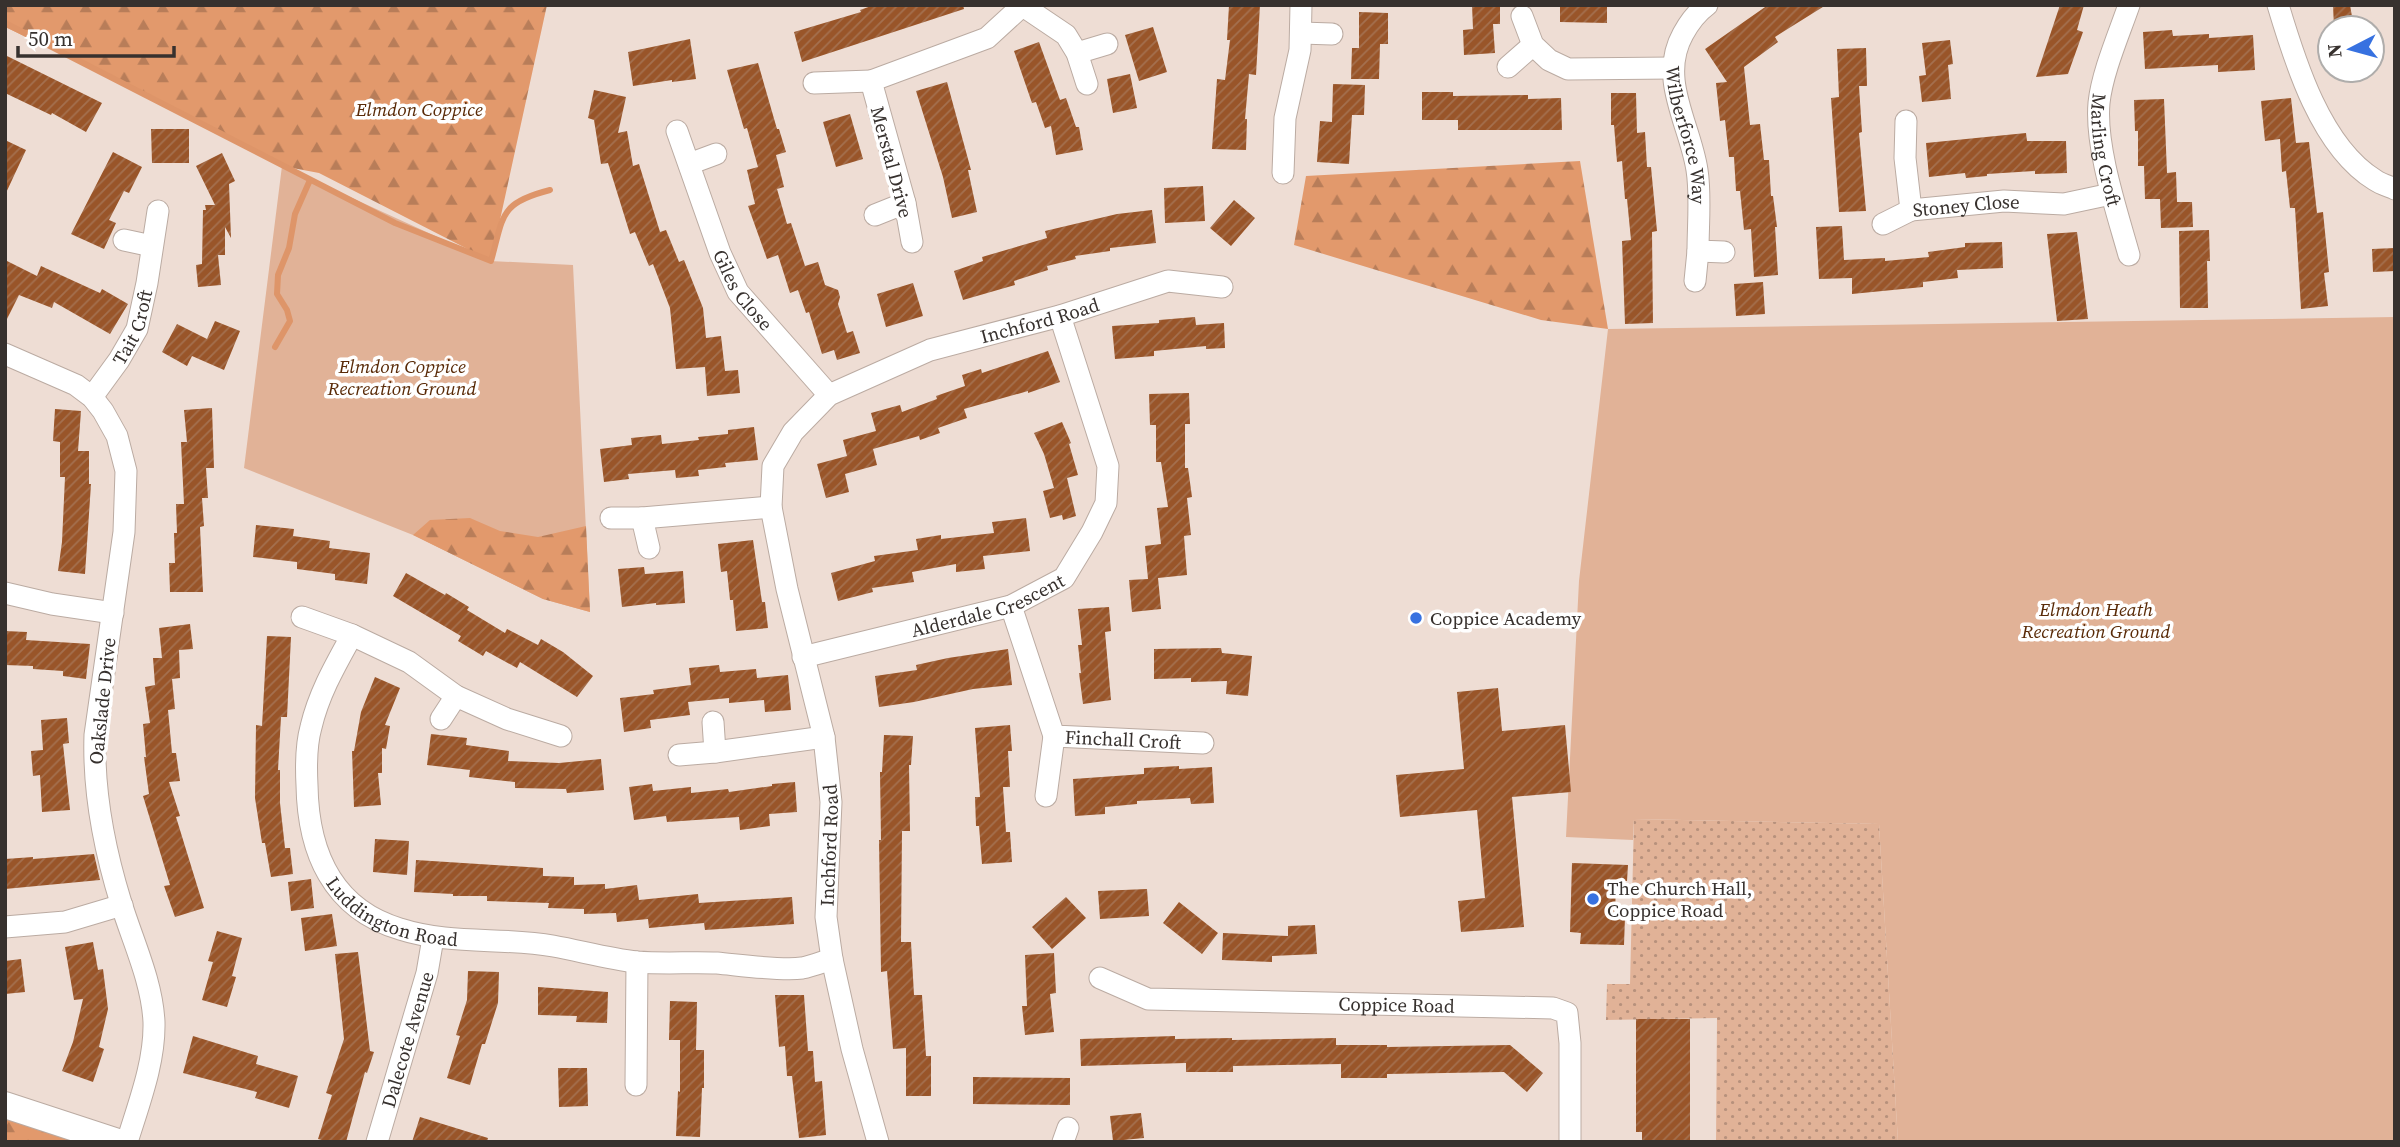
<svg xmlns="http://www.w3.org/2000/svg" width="2400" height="1147" font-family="'Source Serif 4',serif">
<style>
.green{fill:#e1b297}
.forest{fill:url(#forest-firs)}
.garden{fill:url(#garden-dots)}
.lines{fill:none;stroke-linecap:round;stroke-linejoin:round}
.stream{stroke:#de9569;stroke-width:6}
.building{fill:url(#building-hatch)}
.minor-casing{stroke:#bbaba2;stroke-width:23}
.tertiary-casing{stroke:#bbaba2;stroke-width:28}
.minor{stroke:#fff;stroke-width:21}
.tertiary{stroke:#fff;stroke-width:26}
.poi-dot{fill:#3771e0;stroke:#fff;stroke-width:2.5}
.labels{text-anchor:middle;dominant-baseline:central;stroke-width:7;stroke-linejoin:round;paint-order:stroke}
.park-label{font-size:19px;font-style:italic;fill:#592a07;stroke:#fff}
.street-label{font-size:19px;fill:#37312e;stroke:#fff}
.poi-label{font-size:19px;fill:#37312e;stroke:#fff;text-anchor:start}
</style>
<defs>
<pattern id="forest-firs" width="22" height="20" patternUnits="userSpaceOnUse" patternTransform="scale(1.75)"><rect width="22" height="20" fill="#e2996c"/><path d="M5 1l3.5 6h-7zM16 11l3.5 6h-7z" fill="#b87d59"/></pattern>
<pattern id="garden-dots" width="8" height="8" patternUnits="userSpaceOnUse" patternTransform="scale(1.75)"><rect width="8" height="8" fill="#e1b297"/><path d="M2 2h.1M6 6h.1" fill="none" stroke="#b7917c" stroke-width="1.8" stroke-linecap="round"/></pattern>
<pattern id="building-hatch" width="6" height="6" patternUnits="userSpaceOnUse" patternTransform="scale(1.75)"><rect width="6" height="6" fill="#995529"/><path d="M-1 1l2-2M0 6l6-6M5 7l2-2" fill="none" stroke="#a4704f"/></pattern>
</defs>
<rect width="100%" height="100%" fill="#eeddd4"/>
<path class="green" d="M282,166L490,261L573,265L590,612L543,599L413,535L244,468Z
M2395,317V1142H1898L1879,824L1634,819L1633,840L1566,837L1579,581L1608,329Z"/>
<path class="forest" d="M5,5H547L491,261L319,173L282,166L120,81L5,27Z
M1580,161L1608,329L1541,320L1294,245L1306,176Z
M470,518L500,531L538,537L586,526L590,612L543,599L413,535L430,520Z
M5,1115L91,1142H5Z"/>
<path class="garden" d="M1634,819L1879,824L1898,1142H1716L1717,1018L1606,1020L1607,984H1630Z"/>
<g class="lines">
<path class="stream" d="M5,23L395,223L491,261C504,215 499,203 550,190
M275,347L290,321L287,310L277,294L278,275L289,248L295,214L310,180"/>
</g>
<path class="building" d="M874,5H963L964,9L802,62L794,32L861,12L860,10Z
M1229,5H1260L1256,75L1249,74L1245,119H1247L1246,150L1212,149L1217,79L1225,80L1230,40H1227Z
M1472,5H1500V24H1493L1495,53L1464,55L1463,30L1473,29Z
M1560,5H1607V23L1560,22Z
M1768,5H1826L1775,37L1778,42L1744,67L1750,125L1760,124L1764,160H1769L1771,196H1773L1777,227H1775L1778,275L1754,277L1751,229L1744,230L1740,191H1736L1734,157H1729L1725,120L1720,121L1716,83L1727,82L1705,49Z
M2060,5H2084L2077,30L2083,32L2068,74L2036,77Z
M2333,5H2350L2354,28H2334Z
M1359,12L1388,13V44H1380L1379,79H1351L1352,48H1359Z
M1153,27L1167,72L1139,81L1125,35Z
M2172,30L2173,36L2209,34V38L2253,35L2255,70L2218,72V65L2145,69L2143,32Z
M690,39L696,79L672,82V80L633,86L628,52Z
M1950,40L1953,64L1948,65L1951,99L1922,102L1919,76L1926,75L1922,43Z
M1039,42L1060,100L1066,98L1076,127H1079L1083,150L1056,155L1051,126L1045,128L1036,102L1032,103L1014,51Z
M1866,48L1867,86H1859L1862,132L1859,133L1866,211L1839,212L1831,98L1839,97L1837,49Z
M5,55L102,103L86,132L52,113L51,115L5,93Z
M758,63L777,129H779L786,152L776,155L784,187L777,189L787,224L791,223L805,266L818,262L825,285L838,290L840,297L838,304L847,333L853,331L860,353L837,360L834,350L822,354L809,312L806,313L798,290L790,293L778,255L767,259L748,206L755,204L747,170L758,167L747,128L744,129L727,70Z
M1130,74L1137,108L1113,113L1107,79Z
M947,82L971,170H968L977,212L952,218L943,177L916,91Z
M1333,84L1365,85L1364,115H1352L1349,164L1317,162L1320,121L1332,122Z
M594,90L626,97L618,133L627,131L633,166L639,164L660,232L666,230L679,262L684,260L703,308L706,338L721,336L725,371L738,370L740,393L707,396L705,367L676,369L670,308L653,264L649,266L635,232L630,234L608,163L601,164L594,120L588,118Z
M1422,92H1453V96L1528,95V99L1561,98L1562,130H1458V120H1422Z
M1611,93H1636L1637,133L1645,132L1647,167H1651L1657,231L1652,232L1653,323L1625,324L1622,241L1631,240L1627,199H1625L1622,161L1617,162L1614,125H1611Z
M2291,98L2296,143L2309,142L2317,213L2323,212L2329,272L2324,273L2328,306L2301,309L2295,208H2290L2286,171L2282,172L2280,139L2265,141L2261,101Z
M2164,99L2167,173L2176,172L2177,202H2192L2193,227L2161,228L2160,199H2145L2144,166H2138V131H2135L2134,100Z
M850,114L863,159L836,167L823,122Z
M151,129H189V163H152Z
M2026,133L2027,141H2066L2067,173L2035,174V171L1987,174V176L1966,178L1965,173L1929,177L1926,143Z
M5,140L26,150L5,195Z
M113,152L142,167L129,193L124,191L109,220L116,223L104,249L71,234Z
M222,153L235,181L229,184L231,238L225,227V255H218L221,285L198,287L196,265L202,264L203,210H206L205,205H215L196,166Z
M1203,186L1205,221L1165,223L1164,188Z
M1234,200L1255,218L1231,246L1210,228Z
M1152,210L1156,243L1110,248V251L1075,256L1076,259L1047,266L1048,270L1014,281L1015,285L963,300L954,271L983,261L982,257L1047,238L1045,231L1117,214Z
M1842,226L1844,260L1885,258V261L1929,257L1928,252L1965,247V243L2002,242L2003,268L1957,270L1958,278L1923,282V287L1852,294V278L1819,279L1816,227Z
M2209,230L2210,261H2207L2208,308H2180L2179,231Z
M2077,232L2088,319L2057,321L2047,234Z
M2395,248V271L2373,272L2372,249Z
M5,260L37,276L41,266L100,293L102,289L128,304L110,334L54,302L52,308L19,295L5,323Z
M1763,282L1765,314L1736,316L1734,284Z
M913,283L923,316L886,327L877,294Z
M1195,317L1196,325L1224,323L1225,348L1206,349V346L1154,351V356L1115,359L1112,326L1159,323V320Z
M215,321L240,331L224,370L192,356L187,366L162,352L177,324L207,339Z
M1048,351L1060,382L1028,393V391L964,409L967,418L938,428L940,433L920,440L919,436L873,449L877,465L845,474L849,492L826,498L817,464L847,456L843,440L876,431L871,413L900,405L902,412L937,399L936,396L965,386L962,375L981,369L982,373Z
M1189,393L1190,424H1185V468H1188L1192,497L1187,498L1191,535L1184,536L1187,575L1158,578L1161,609L1132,612L1129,580L1148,579L1145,546L1161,544L1157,508L1168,507L1161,462H1156V425H1150L1149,394Z
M212,408L214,468H206L208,498H202L204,526L200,527L203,592H170L169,563H175L174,533H177L176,504H184L181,442H187L184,410Z
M55,409L81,411L78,451H89V484H91L85,574L58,571L62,542L65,477H60V442L53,441Z
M1062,422L1071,443L1069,444L1078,475L1067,478L1076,516L1063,520L1062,515L1050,518L1043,491L1054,488L1044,454L1034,433Z
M754,427L758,460L725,463L726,467L698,470L699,476L676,478L675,470L628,474L629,479L604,482L600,449L632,445L631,438L661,435L662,444L699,440L698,437L728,434V430Z
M1026,518L1030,551L983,556L985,569L956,572V564L912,572L914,582L872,588L873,592L838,601L831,573L875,561L874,556L918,550L916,539L941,535V539L994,533L992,522Z
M256,525L294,529L293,536L330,541L329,548L370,553L367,584L335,580V574L297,569V562L253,557Z
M753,540L762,602H765L768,628L736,631L733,600H730L727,571L721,572L718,544Z
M644,567L645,574L683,571L685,603L656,605V603L622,607L618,569Z
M406,573L445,595L446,593L469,607L467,610L505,633L507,629L538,645L541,639L563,652L593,676L577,697L520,662L517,668L486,651L483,656L458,641L461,636L393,596Z
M1109,607L1111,631L1105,632L1111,700L1083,704L1079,673H1081L1078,645H1082L1078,609Z
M190,624L193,649L179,650L180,678L172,679L175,709L168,710L172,753H176L180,781L169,782L180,816L176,817L204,908L175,917L164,886L170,885L143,796L149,794L144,757H146L143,724L150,723L145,687L155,685L153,658H162L159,628Z
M5,631L27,632L26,640L90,644L86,679L63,676V671L33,669V666L5,665Z
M267,636L291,637L287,717H281L278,770H280V803L285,848H290L293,874L271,877L265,843H262L255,798L256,725L262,726Z
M1221,648L1222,653L1252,656L1248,696L1226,694L1227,681L1191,682V678L1154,679V649Z
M1008,649L1012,685L973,689L914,702L879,707L875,676L917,670L916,665L948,658Z
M719,665L720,672L756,669L757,678L788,675L791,710L765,712L764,700L729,703V698L688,702L690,715L650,720L651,728L624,732L620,698L654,694L653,690L691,685L689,668Z
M375,677L400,688L385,725L390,726L386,749L382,748V773H378L381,805L354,807L352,751H354L361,712Z
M1498,688L1502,731L1565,725L1571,792L1512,797L1524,927L1461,932L1458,901L1485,898L1477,810L1400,817L1396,775L1464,769L1457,692Z
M67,718L69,743L63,744L70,810L42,812L40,775L33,776L31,751L43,750L41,720Z
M1010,725L1012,751H1008L1010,787H1003L1006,832H1010L1012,862L982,864L979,826H976L975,797H980L975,728Z
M431,734L467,738L466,745L509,751L508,761L559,763L601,759L604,790L567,793L566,789L515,788V782L469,777L470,770L427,765Z
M884,735L913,736L911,765H909L910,831H902L901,942H911L914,995H922L926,1056H931V1096H906V1048L893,1049L887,971L881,972L879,840H881L880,772H882Z
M1179,766V769L1212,767L1214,803L1191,804L1190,798L1137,801V804L1105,807V814L1075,816L1073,779L1144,774V768Z
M795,782L797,812L769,814L770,826L740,830L739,817L667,822L666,816L634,820L629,787L652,784L653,791L691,787V793L728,789L729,792L772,786V784Z
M375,839L409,841L407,875L373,872Z
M94,854L100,880L5,889V859L33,857V859Z
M416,860L543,868V876L574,877V885L605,884V889L637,885L639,900L698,894L699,903L792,897L794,924L705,930L704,923L649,928L648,919L617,922L616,913L584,914V909L548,908L549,903L487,901V896H453V894L414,892Z
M1572,863L1628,865L1627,881H1616L1615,916L1625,917L1624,945L1580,944L1581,933L1570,932Z
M311,879L314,908L291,911L288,882Z
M1147,889L1149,916L1100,919L1098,891Z
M1066,897L1086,918L1052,949L1032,927Z
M1179,902L1218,933L1202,954L1163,923Z
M332,914L337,946L305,951L301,918Z
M1315,925L1317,954L1272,956V962L1222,960L1223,933L1288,936V926Z
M217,931L242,938L232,976L236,977L227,1007L202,1000L213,962L208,961Z
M93,942L98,970L103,969L108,1009L99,1047L104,1049L93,1082L62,1071L73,1042L83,999L74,1000L65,947Z
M358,952L370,1051L374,1052L367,1073L365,1072L346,1142H329L318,1139L332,1095L326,1093L344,1039L335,954Z
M1054,953L1056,993L1050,994L1054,1032L1025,1035L1022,1006H1027L1025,955Z
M21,959L25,992L5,994V961Z
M468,971L499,972L498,1003L485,1044H482L470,1085L447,1078L460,1036L456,1035L467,1000Z
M538,987L608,992L607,1023L576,1022L577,1016L538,1015Z
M775,995H804L808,1051H813L815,1082L822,1081L826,1135L799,1138L792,1076H787L785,1046L779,1047Z
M670,1001L697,1002L696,1050H704V1088H702L700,1137L676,1136L678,1091L680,1092V1040H669Z
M1636,1019H1690V1142H1642V1132H1636Z
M193,1036L258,1056L256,1064L298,1076L289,1108L255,1098L257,1092L183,1073Z
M1175,1036V1039L1232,1038V1040L1336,1038V1045H1387V1047L1510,1045L1543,1073L1527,1092L1504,1072L1387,1074V1078H1341V1064L1233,1066V1072H1186V1063L1081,1066L1080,1039Z
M558,1068H587L588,1106L559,1107Z
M973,1077L1070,1078V1105L973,1104Z
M1141,1113L1144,1138L1113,1141L1110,1116Z
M420,1117L488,1138L487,1142H412Z"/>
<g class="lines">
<defs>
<g id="minor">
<path id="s1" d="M1707,5C1696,13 1689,23 1683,34C1658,79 1690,124 1697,170C1701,195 1698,225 1698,251L1724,252"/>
<path id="s2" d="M2129,5C2119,34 2102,73 2099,103C2095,147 2117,212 2129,255"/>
<path d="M2278,5C2295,62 2321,147 2375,180C2381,184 2388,186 2395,189"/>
<path d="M1023,6L1066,35L1077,53L1087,84"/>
<path d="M1522,16L1533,45L1549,60L1568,69L1673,68"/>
<path d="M1301,33L1332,34"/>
<path d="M1077,53L1107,44"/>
<path d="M1508,67L1533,45"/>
<path d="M814,83L871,81"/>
<path id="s3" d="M1906,121L1905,158L1911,210L2004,201L2064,204L2111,194"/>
<path id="s4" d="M677,131L720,253L738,292L829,395"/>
<path d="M689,164L716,154"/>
<path d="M1283,173L1285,118L1300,50L1301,5"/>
<path d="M875,215L905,203"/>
<path d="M1883,224L1911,210"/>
<path d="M124,240L152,246"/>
<path d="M912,242L905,203L871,81L987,38L1023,5"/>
<path d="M1695,281L1698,251"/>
<path d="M5,354L76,385L92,397L103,411L117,436L126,471L124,532L95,735C93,793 104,848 121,903C133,942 152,981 154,1022C155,1062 139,1103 127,1142"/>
<path id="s5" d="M92,397L119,360L137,329L147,283L158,211"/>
<path d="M611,518H642"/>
<path d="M649,548L642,518L771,507"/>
<path d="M5,593L52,604L113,613"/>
<path id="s6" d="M1011,606L1054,736L1203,743"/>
<path d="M302,617L352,635"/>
<path id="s7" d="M803,657L1011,606L1064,578L1092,532L1106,503L1108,466L1060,316"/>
<path d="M441,719L456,696"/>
<path d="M713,722L715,752"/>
<path id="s8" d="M561,736L507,719L456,696L409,662L352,635C336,664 319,693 311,727C306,745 306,766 307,785C308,851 332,909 400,929C450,945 502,937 553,946C581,951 609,959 637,962C663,964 690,962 717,963C739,965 781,971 802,968C812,966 822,962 832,959"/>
<path d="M679,755L715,752L824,737"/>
<path d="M1046,796L1054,736"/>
<path d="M5,927L65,922L122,905"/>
<path id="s9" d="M1100,978L1148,999L1553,1008L1567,1013L1570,1043V1142"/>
<path d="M636,1085L637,962"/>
<path id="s10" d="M377,1142L427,973L433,938"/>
<path id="s11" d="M878,1142L852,1049L832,959L826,917L831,802L824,737L787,589L771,507L773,466L793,432L829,395L930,350L1060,316L1168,281L1222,287"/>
<path d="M1063,1142L1068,1128"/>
</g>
<path id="tertiary" d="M5,1105L118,1142"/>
</defs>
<use href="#minor" class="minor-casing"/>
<use href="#tertiary" class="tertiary-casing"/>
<use href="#minor" class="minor"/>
<use href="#tertiary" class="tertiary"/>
</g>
<g class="poi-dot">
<circle cx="1416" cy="618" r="7"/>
<circle cx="1593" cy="899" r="7"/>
</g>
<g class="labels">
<g class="park-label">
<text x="419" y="109">Elmdon Coppice</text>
<text x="402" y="366">Elmdon Coppice<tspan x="402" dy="22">Recreation Ground</tspan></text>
<text x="2096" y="609">Elmdon Heath<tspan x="2096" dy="22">Recreation Ground</tspan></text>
</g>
<g class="street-label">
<text stroke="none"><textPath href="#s1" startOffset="142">Wilberforce Way</textPath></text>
<text stroke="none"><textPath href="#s2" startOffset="150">Marling Croft</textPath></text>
<text transform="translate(892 162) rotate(75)">Merstal Drive</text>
<text stroke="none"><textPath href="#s3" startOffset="145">Stoney Close</textPath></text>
<text stroke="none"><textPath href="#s4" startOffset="173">Giles Close</textPath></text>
<text stroke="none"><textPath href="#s11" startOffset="1004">Inchford Road</textPath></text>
<text stroke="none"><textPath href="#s5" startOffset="82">Tait Croft</textPath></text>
<text stroke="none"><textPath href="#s7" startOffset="192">Alderdale Crescent</textPath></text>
<text transform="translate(102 701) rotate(-84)">Oakslade Drive</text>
<text stroke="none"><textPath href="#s6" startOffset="206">Finchall Croft</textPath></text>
<text stroke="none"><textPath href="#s11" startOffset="303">Inchford Road</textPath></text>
<text stroke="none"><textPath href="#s8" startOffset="564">Luddington Road</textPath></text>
<text stroke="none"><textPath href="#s9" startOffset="301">Coppice Road</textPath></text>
<text stroke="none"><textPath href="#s10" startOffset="107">Dalecote Avenue</textPath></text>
</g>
<g class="poi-label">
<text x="1430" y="618">Coppice Academy</text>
<text x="1607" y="888">The Church Hall,<tspan x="1607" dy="22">Coppice Road</tspan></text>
</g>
</g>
<rect width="2400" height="1147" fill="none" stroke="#37312e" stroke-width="14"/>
<g transform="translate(2351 49) rotate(264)"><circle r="33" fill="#ffffff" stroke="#afadab" stroke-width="2"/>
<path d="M0-5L12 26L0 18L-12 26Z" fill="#3771e0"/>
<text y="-10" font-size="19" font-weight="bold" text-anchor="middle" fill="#37312e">N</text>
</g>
<path d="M18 46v10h156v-10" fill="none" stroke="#37312e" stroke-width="3.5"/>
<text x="28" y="46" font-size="21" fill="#37312e" stroke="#ffffff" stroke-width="5" paint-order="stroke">50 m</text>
</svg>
